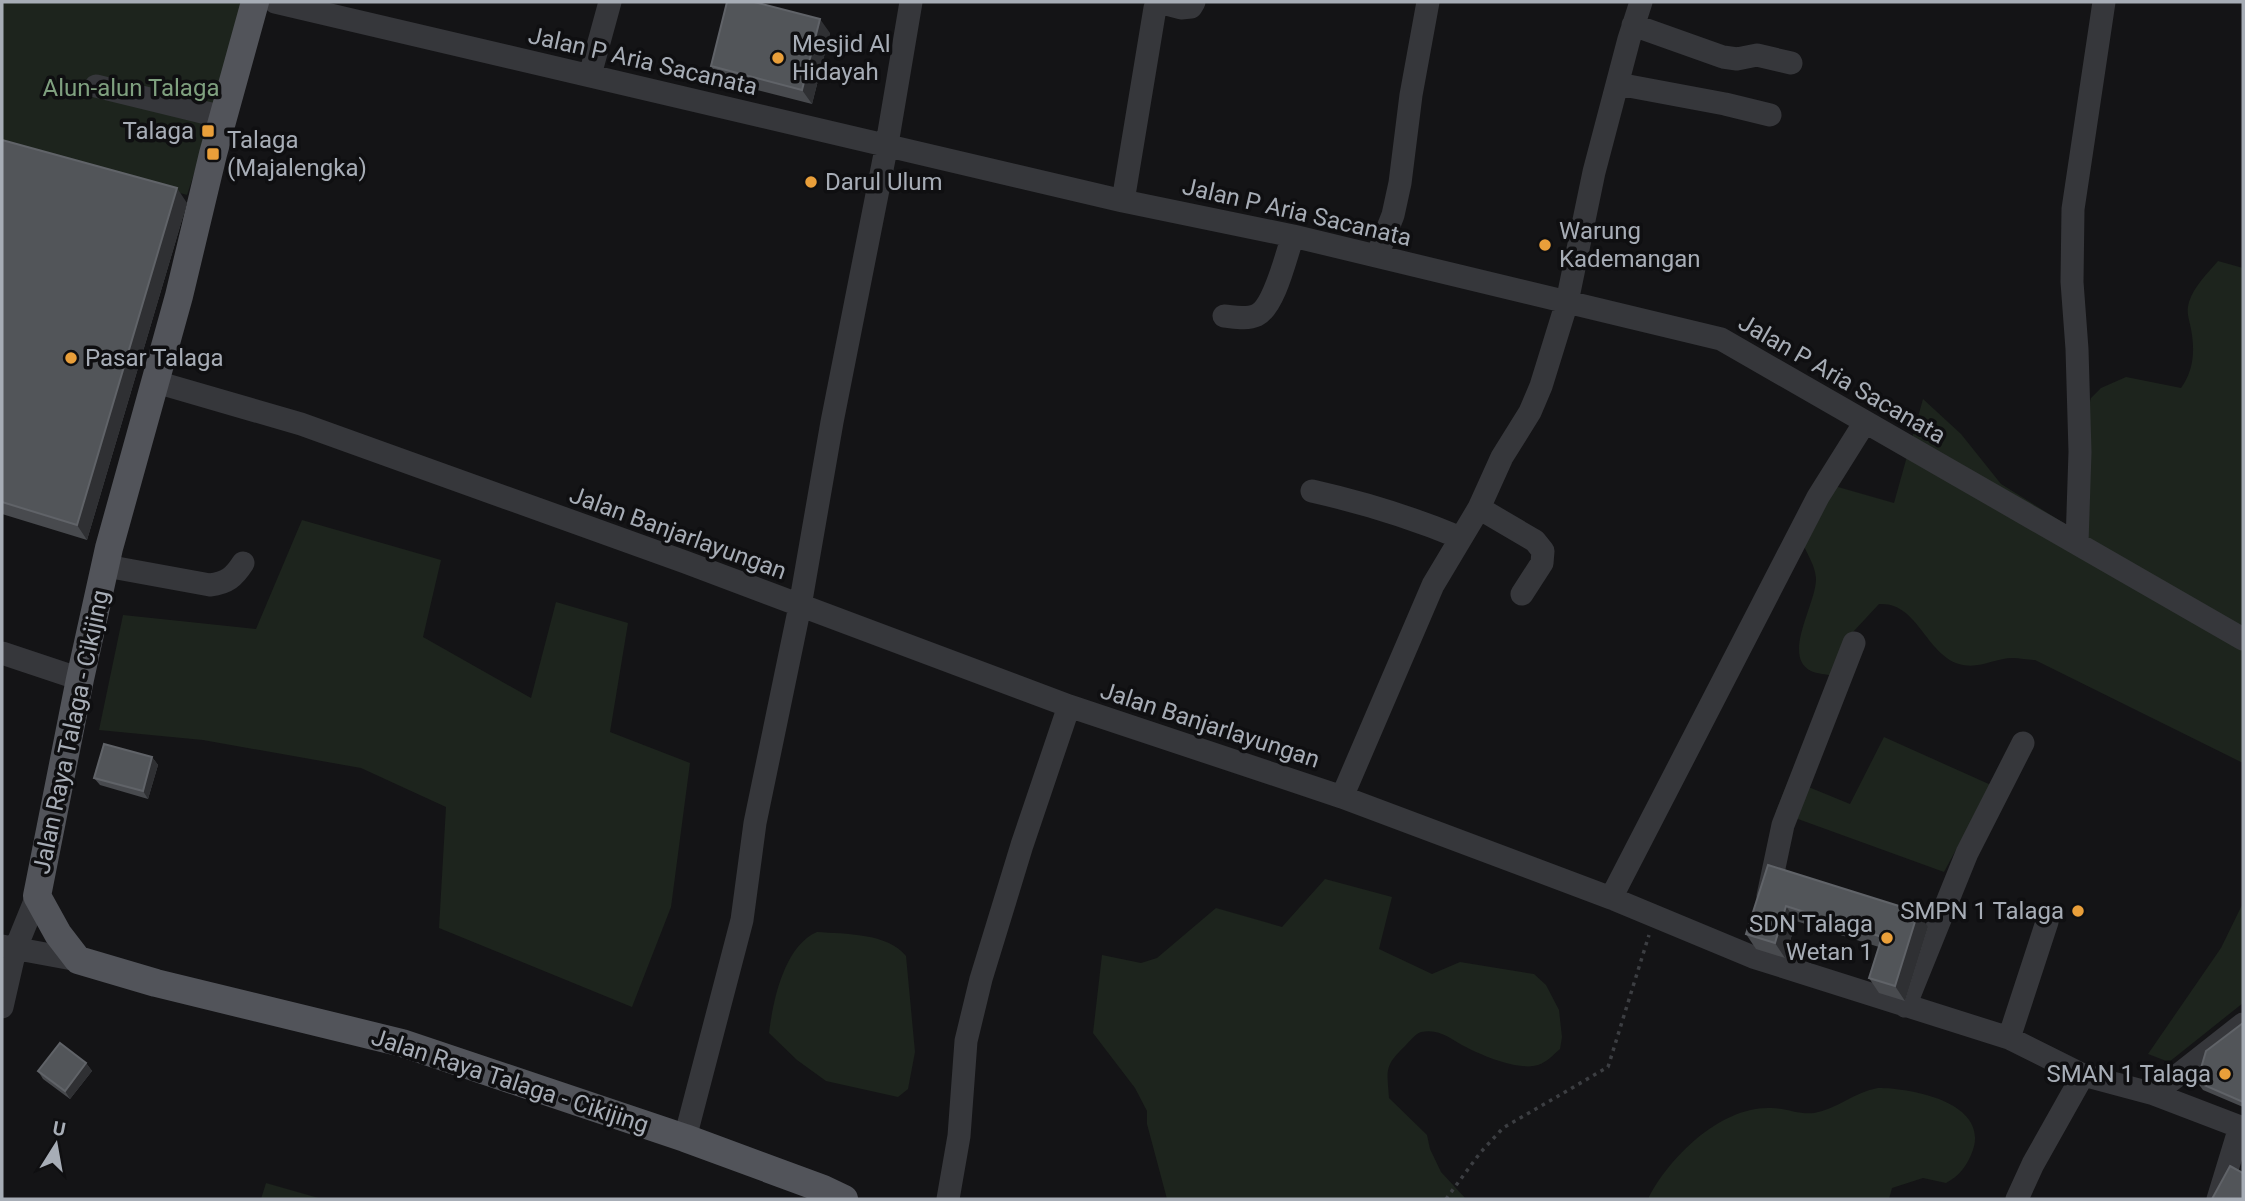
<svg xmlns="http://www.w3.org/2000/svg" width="2245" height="1201" font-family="Roboto,sans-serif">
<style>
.green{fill:#1d241d}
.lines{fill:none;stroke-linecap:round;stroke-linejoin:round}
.path{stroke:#3c3e42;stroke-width:3.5;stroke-dasharray:3.5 5;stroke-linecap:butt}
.minor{stroke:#36373b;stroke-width:23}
.major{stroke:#52545a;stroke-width:28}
.wall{fill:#484a4e}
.shaded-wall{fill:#2f3033}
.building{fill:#525559;stroke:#606368;stroke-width:2}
.poi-dot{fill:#e99f3a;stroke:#0f0f11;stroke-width:2.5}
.labels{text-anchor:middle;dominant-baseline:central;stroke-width:7;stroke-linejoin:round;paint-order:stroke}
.poi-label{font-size:24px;fill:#a7adb6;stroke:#0f0f11;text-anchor:start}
.street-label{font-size:24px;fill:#a7adb6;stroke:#0f0f11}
.park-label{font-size:24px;fill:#7fa07f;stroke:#0f0f11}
</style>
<rect width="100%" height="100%" fill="#141416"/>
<path class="green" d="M2,2H251L187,195L2,141Z
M2218,261L2243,268V763L2035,660C2028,660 2020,658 2013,658C1994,658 1979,670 1959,664C1925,653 1917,601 1879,604L1853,632L1848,657L1833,676C1826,674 1817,674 1811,671C1781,656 1817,603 1816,578C1815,565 1807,554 1802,542L1817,481L1894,503L1923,399L1961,434L2001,484L2083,535L2084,423L2091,398L2101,388L2126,377L2181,388C2194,370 2195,350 2191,329C2189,318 2186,313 2189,302C2194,286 2208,273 2218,261Z
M302,520L441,560L423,637L531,698L556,602L628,623L610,732L690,763L671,907L632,1007L439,928L446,807L361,768L203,740L99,730L123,615L256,629Z
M1884,737L1991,785L1944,872L1776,811L1789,779L1850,804Z
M1325,879L1392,897L1379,949L1432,974L1460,962L1534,974L1546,985L1559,1010L1562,1037L1560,1049C1553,1055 1547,1062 1538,1065C1519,1071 1483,1056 1466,1047C1450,1039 1440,1028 1421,1032C1415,1034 1410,1041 1405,1046C1384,1066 1387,1070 1389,1098L1427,1135L1430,1149L1441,1172L1466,1199H1167L1147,1124V1111L1135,1088L1093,1033L1102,955L1141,963L1157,958L1216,908L1282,927Z
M2243,903V1003L2169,1062L2148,1054L2221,948Z
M817,932C845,934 888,933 906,956L915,1052L908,1089L898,1097L826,1081L797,1060L769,1033C773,1001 784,946 817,932Z
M1878,1088C1914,1088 1994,1104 1971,1155C1965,1168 1959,1176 1946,1183L1923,1178L1892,1188L1889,1199H1648C1669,1157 1721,1106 1771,1108C1785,1108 1800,1115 1814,1113C1837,1109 1855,1092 1878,1088Z
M266,1183L322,1199H261Z"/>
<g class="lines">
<path class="path" d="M1446,1199L1480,1153L1503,1128L1608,1067L1649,935"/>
<path class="minor" d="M275,2L1123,201L1293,236L1721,339L2243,639
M1633,25L1723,57L1737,59L1757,55L1791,63
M590,75L610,2
M1618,84L1725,104L1770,115
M96,86L223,117
M1123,201L1155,8L1162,3L1181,8L1191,7L1194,2
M1377,256L1393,215L1400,183L1411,95L1428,2
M1224,316C1235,317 1246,320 1257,315C1275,306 1286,255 1293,236
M156,382L301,424L685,562L1069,706L1342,797L1611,898L1753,957L2009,1038L2083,1075L2154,1094L2243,1128
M1312,491C1365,503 1411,517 1461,538
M1479,508L1535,541L1543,551L1542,563L1522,594
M2077,543L2080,452L2077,349L2072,282L2073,209L2104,2
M106,566L210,585C227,583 234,577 243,563
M2,653L80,679
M1342,797L1433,585L1479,508L1502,457L1530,412L1541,386L1567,302L1594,172L1629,39L1641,2
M1768,896L1783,825L1854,643
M1611,898L1818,497L1865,422
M2,946L78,960
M1905,1006L1967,853L2023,743
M2,1007L15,950L37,896
M2009,1038L2047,922
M2154,1094L2243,1024
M685,1138L742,920L755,823L800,606L832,422L887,144L911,2
M948,1199L959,1136L966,1041L981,979L1022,845L1069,706
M2017,1199L2033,1164L2083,1075
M2218,1199L2240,1127"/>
<path class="major" d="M255,2L213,154L179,296L109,548L80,679L37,896L58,934L78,960L156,983L402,1043L685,1138L823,1189L844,1199"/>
</g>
<path class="wall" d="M830,33L812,104L721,81L711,66Z
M2,140L187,203L87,540L2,514Z
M152,757L158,765L148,799L100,785L94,778Z
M1768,865L1928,927L1905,1001L1879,993L1869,978L1879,947L1796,921L1785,958L1756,949L1746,934Z
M2243,1023V1107L2203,1090L2197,1082Z
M86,1063L92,1071L70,1099L43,1079L38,1071Z"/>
<path class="shaded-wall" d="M820,19L830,33L812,104L802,90Z
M177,188L187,203L87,540L77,525Z
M152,757L158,765L148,799L143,791Z
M1786,906L1796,921L1785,958L1775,943Z
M1918,912L1928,927L1905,1001L1895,986Z
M86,1063L92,1071L70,1099L65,1091Z"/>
<path class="building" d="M727,2H754L820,19L802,90L711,66Z
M2,140L177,188L77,525L2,502Z
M104,744L152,757L143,791L94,778Z
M1768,865L1918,912L1895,986L1869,978L1882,937L1786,906L1775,943L1746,934Z
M2243,1023V1102L2197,1082L2206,1051Z
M60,1043L86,1063L65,1091L38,1071Z
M2230,1166L2243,1173V1199H2212Z"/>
<g class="poi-dot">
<circle cx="778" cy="58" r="7"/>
<rect x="201" y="124" width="14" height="14" rx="3.5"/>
<rect x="206" y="147" width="14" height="14" rx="3.5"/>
<circle cx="811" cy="182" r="7"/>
<circle cx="1545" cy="245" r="7"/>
<circle cx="71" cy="358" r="7"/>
<circle cx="2078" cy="911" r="7"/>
<circle cx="1887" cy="938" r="7"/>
<circle cx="2225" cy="1074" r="7"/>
</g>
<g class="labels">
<g class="poi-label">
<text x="792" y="44">Mesjid Al<tspan x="792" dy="28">Hidayah</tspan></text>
<text x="194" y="131" text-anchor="end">Talaga</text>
<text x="227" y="140">Talaga<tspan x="227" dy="28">(Majalengka)</tspan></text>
<text x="825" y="182">Darul Ulum</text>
<text x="1559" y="231">Warung<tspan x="1559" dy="28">Kademangan</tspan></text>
<text x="85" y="358">Pasar Talaga</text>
<text x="2064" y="911" text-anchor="end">SMPN 1 Talaga</text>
<text x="1873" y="924" text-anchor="end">SDN Talaga<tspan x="1873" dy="28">Wetan 1</tspan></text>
<text x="2211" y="1074" text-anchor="end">SMAN 1 Talaga</text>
</g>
<g class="street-label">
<text transform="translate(643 61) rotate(13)">Jalan P Aria Sacanata</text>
<text transform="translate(1297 212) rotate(13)">Jalan P Aria Sacanata</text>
<text transform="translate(1842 379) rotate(30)">Jalan P Aria Sacanata</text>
<text transform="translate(678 533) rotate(20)">Jalan Banjarlayungan</text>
<text transform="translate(1210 725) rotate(18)">Jalan Banjarlayungan</text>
<text transform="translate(71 732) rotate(-78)">Jalan Raya Talaga - Cikijing</text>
<text transform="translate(510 1081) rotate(18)">Jalan Raya Talaga - Cikijing</text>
</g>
<g class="park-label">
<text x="131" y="88">Alun-alun Talaga</text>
</g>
</g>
<rect width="2245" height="1201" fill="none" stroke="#a7adb6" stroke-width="7"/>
<g transform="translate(56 1145) rotate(11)" stroke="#0f0f11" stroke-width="5" paint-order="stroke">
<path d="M0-5L12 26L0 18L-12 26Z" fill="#a7adb6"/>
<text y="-10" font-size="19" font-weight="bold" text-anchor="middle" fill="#a7adb6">U</text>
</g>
</svg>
